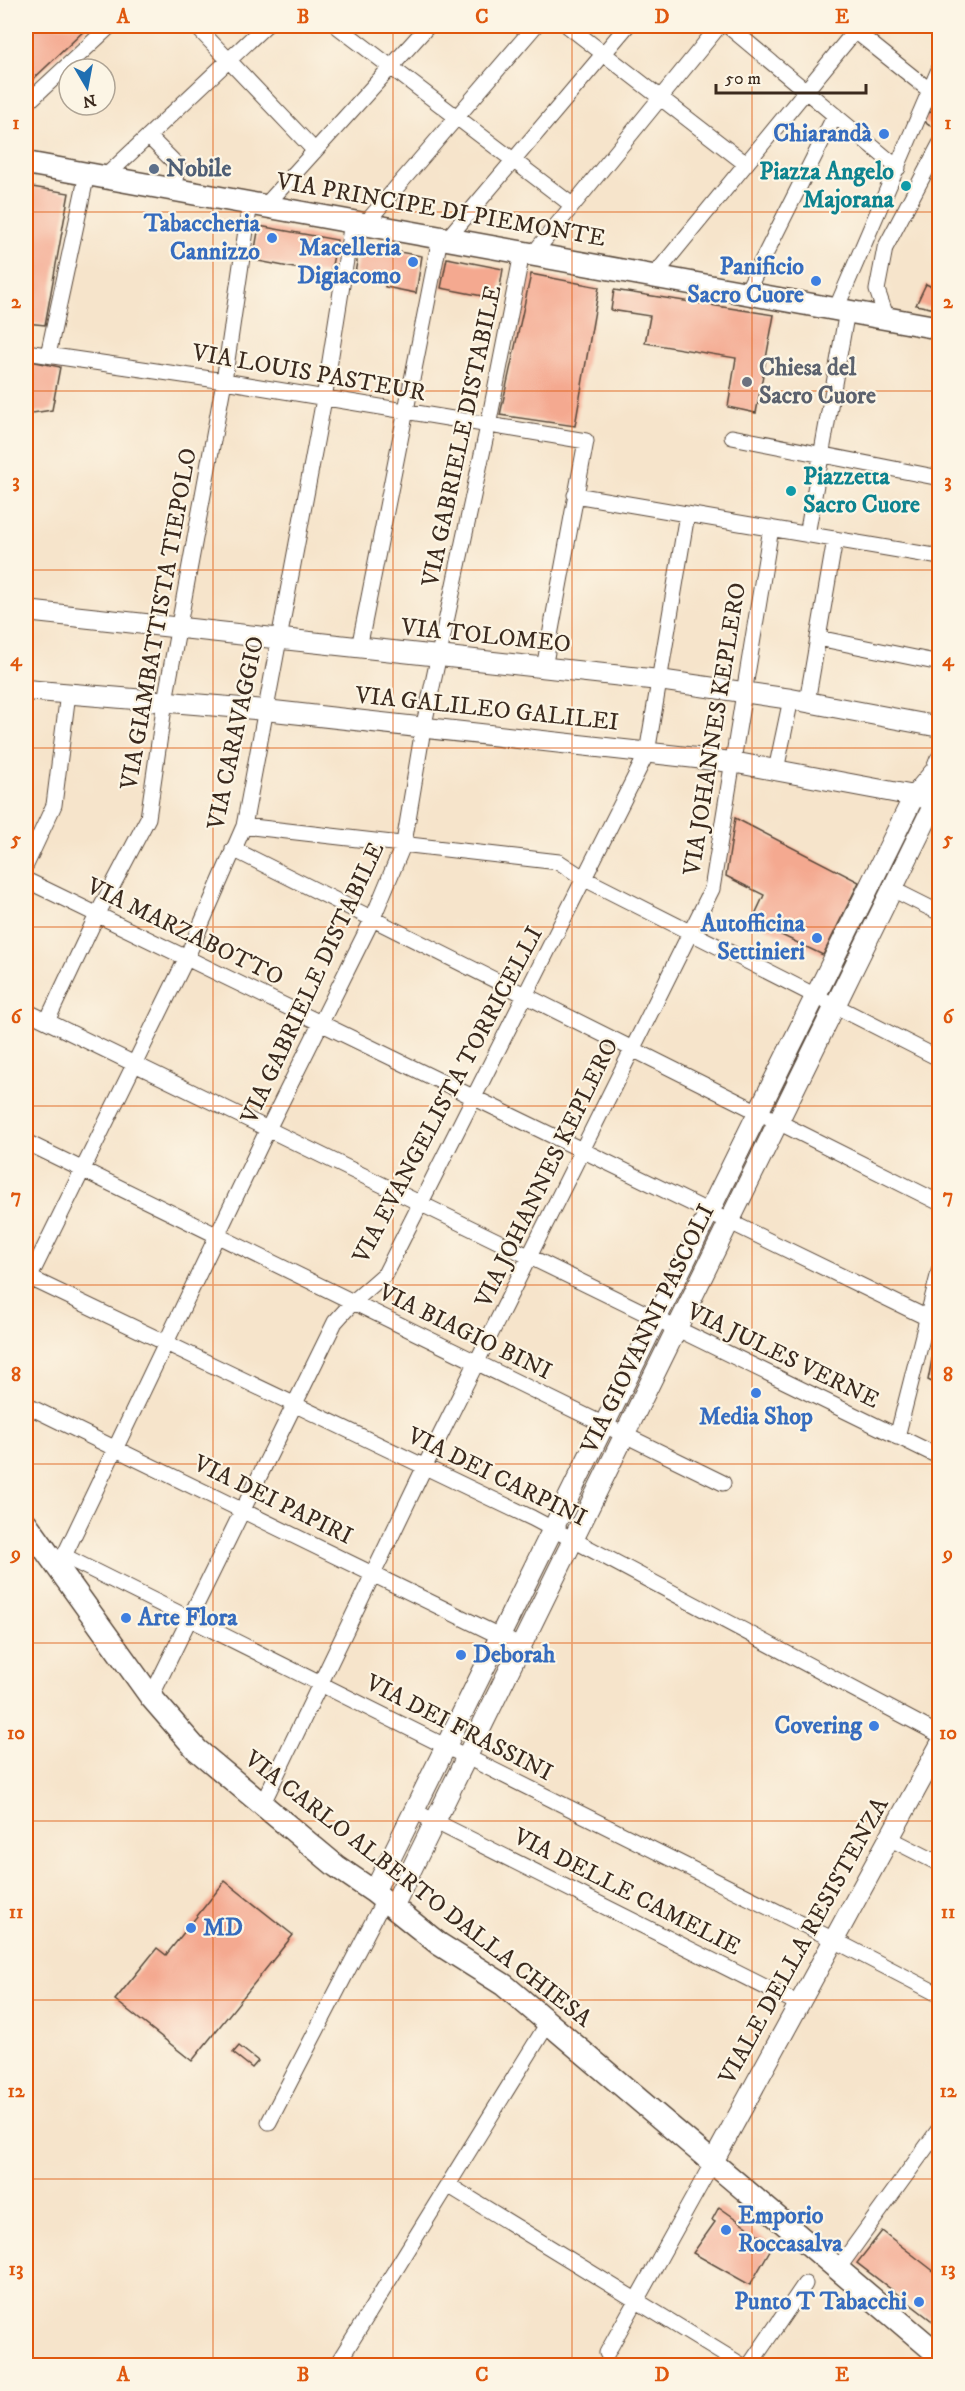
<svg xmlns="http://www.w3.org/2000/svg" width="965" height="2391" font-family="'IM FELL DW Pica',serif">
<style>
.building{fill:#f4a990}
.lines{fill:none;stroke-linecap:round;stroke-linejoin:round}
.minor-casing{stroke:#574638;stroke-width:17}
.tertiary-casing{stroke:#574638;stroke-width:22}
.secondary-casing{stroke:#574638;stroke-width:25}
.minor{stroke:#fff;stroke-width:15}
.tertiary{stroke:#fff;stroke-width:20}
.secondary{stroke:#fff;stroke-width:22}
.grid{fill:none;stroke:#df570d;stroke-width:1.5;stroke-opacity:0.55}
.shop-dot{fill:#3f7fe0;stroke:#fcf5e5;stroke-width:2}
.service-dot{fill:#5c6f8a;stroke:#fcf5e5;stroke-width:2}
.culture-dot{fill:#0f9aa8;stroke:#fcf5e5;stroke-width:2}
.worship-dot{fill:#6b7280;stroke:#fcf5e5;stroke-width:2}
.labels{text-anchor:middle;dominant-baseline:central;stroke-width:4.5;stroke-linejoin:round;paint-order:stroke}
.shop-label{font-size:24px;font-weight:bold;fill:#366cbe;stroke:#fcf5e5;text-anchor:end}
.service-label{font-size:24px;font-weight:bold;fill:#4e5e75;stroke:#fcf5e5;text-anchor:start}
.culture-label{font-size:24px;font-weight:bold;fill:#0d838f;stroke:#fcf5e5;text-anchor:end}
.street-label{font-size:24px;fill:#3b2a1e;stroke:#fcf5e5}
.worship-label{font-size:24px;font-weight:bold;fill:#5b616d;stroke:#fcf5e5;text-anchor:start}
.neatline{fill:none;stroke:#df570d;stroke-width:2}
.grid-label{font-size:20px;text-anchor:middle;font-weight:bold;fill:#df570d}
</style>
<rect width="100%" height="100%" fill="#fcf5e5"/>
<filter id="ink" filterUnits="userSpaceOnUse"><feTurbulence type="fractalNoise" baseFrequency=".0167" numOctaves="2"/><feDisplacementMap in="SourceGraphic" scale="12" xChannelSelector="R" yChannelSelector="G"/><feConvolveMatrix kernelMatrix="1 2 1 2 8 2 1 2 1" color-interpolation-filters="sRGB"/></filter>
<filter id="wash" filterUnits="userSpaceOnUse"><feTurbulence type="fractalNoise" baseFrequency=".008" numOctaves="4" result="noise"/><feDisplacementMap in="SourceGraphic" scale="24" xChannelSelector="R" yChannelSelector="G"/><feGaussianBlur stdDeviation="1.35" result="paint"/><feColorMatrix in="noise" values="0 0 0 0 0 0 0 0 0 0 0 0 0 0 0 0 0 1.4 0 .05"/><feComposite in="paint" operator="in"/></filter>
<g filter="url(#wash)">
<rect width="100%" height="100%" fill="#f6e4cb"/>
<g id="blocks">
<path class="building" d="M26,26H89L26,86Z
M925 119a7 7 0 1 1 14 0a7 7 0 1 1-14 0Z
M26,186L69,193L45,325L26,323Z
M259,226L337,240L330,275L253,260Z
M360,245L422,256L416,293L385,287L386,279L355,273Z
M447,258L503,269L498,299L441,288Z
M531,274L599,287L575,426L500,415Z
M926,284L940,291V310L916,305Z
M614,290L774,315L756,413L728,407L736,358L645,343L650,316L611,310Z
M26,360L60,367L52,410L26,414V404H27Z
M735,818L859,882L823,955L752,921L764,895L726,876Z
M934,1349L940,1352V1386L928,1380Z
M225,1881L293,1935L192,2061L115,2000L157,1948L166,1955Z
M239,2046L258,2061L252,2068L233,2053Z
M719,2207L773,2245L750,2285L693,2253L715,2222L712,2220Z
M882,2231L940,2276V2327L857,2263Z"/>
</g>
</g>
<g filter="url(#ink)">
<use href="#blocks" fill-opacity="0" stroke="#574638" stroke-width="1.5"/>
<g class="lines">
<defs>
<path id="minor" d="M196,26L315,151
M337,26L572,205
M568,26L746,164
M728,26L898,168
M849,26L929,90
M26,104L110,26
M149,137L177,165L174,189
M105,177L265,26
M265,206L428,26
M365,224L535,26
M447,239L627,26
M533,254L719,26
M654,276L859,26
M746,293L835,115
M836,309L940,67
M887,319L877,290L885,248L940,144
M26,352L224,381L586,441L544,668
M48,355L87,174
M732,437L940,478
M575,495L940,557
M807,535L847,311
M818,638L940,663
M359,648L440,238
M807,702L835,539
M776,770L791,699
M244,826L559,862L585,879L940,1059
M233,849L940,1203
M26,865L54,805L68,693
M26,880L940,1324
M892,889L940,913
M26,1011L940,1457
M47,1021L97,915L148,818L165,701L224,381L250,203
M26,1142L723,1483
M26,1276L532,1518L940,1735
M26,1285L186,959L244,826L324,399L352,222
M26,1405L520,1646
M897,1437L940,1268
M64,1556L834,1940L940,1995
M55,1562L64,1556L268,1129L372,920L404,843L423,729L488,426L522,253
M151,1697L335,1322L353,1302L385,1274L647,753L687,514
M262,1805L425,1466L712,889L771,528
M414,1811L799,2004
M889,1838L940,1864
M269,2122L384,1900
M448,2185L743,2366
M837,2270L940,2128
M607,2353L713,2162
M336,2366L548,2023
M749,2366L805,2284"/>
<path id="tertiary" d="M26,611L659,680L791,699L940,727
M26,690L265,710L732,762L925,798
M374,1892L914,796L936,770L940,760
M393,1907L936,800V770
M713,2162L940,1745"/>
<path id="secondary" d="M26,163L940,328
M26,1523L151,1697L197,1750L336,1866L374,1892L439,1944L504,1985L940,2356"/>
</defs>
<use href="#minor" class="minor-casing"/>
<use href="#tertiary" class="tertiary-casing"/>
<use href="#secondary" class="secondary-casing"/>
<use href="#minor" class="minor"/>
<use href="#tertiary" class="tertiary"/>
<use href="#secondary" class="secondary"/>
</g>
</g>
<path class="grid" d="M213,26V2366M393,26V2366M572,26V2366M752,26V2366M26,212H940M26,391H940M26,570H940M26,748H940M26,927H940M26,1106H940M26,1285H940M26,1464H940M26,1643H940M26,1821H940M26,2000H940M26,2179H940"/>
<g class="shop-dot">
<circle cx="884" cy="134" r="6"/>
<circle cx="272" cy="238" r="6"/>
<circle cx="413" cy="262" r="6"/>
<circle cx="816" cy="281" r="6"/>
<circle cx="817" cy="938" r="6"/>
<circle cx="756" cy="1393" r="6"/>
<circle cx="126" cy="1618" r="6"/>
<circle cx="461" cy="1655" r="6"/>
<circle cx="874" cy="1726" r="6"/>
<circle cx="191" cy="1928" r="6"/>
<circle cx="726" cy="2230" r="6"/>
<circle cx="919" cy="2302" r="6"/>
</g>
<circle class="service-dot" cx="154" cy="169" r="6"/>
<g class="culture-dot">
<circle cx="906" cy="186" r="6"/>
<circle cx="791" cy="491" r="6"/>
</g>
<circle class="worship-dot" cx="747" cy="382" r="6"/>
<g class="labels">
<g class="shop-label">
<text x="872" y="134">Chiarandà</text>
<text x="260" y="224">Tabaccheria<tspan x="260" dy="28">Cannizzo</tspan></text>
<text x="401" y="248">Macelleria<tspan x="401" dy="28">Digiacomo</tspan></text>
<text x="804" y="267">Panificio<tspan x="804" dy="28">Sacro Cuore</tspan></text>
<text x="805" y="924">Autofficina<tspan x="805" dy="28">Settinieri</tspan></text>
<text x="756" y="1417" text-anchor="middle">Media Shop</text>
<text x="138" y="1618" text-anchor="start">Arte Flora</text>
<text x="473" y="1655" text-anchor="start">Deborah</text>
<text x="862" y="1726">Covering</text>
<text x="203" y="1928" text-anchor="start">MD</text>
<text x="738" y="2216" text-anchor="start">Emporio<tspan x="738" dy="28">Roccasalva</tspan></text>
<text x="907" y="2302">Punto T Tabacchi</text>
</g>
<g class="service-label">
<text x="166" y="169">Nobile</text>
</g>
<g class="culture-label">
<text x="894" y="172">Piazza Angelo<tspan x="894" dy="28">Majorana</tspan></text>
<text x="803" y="477" text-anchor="start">Piazzetta<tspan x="803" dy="28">Sacro Cuore</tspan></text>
</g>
<g class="street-label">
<text transform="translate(441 210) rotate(10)">VIA PRINCIPE DI PIEMONTE</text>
<text transform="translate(309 373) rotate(10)">VIA LOUIS PASTEUR</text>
<text transform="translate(462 436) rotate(-78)">VIA GABRIELE DISTABILE</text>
<text transform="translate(159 619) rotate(-80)">VIA GIAMBATTISTA TIEPOLO</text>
<text transform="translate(486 636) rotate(6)">VIA TOLOMEO</text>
<text transform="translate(487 709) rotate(6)">VIA GALILEO GALILEI</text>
<text transform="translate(715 729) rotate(-81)">VIA JOHANNES KEPLERO</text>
<text transform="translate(236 733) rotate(-78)">VIA CARAVAGGIO</text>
<text transform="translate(185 932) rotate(26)">VIA MARZABOTTO</text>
<text transform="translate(313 983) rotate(-65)">VIA GABRIELE DISTABILE</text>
<text transform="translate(448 1095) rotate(-62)">VIA EVANGELISTA TORRICELLI</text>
<text transform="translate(547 1173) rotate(-64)">VIA JOHANNES KEPLERO</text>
<text transform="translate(648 1329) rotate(-64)">VIA GIOVANNI PASCOLI</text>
<text transform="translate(465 1332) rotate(26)">VIA BIAGIO BINI</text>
<text transform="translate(783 1356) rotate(26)">VIA JULES VERNE</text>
<text transform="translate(497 1477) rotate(26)">VIA DEI CARPINI</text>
<text transform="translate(273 1500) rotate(26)">VIA DEI PAPIRI</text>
<text transform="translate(459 1728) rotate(27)">VIA DEI FRASSINI</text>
<text transform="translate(418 1889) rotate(38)">VIA CARLO ALBERTO DALLA CHIESA</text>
<text transform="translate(627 1892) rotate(27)">VIA DELLE CAMELIE</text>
<text transform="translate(804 1941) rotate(-61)">VIALE DELLA RESISTENZA</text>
</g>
<g class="worship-label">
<text x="759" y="368">Chiesa del<tspan x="759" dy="28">Sacro Cuore</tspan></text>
</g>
</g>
<rect width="965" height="2391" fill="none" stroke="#fcf5e5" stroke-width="66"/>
<g transform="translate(87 87) rotate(170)"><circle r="28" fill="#fcf5e5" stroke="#afa495" stroke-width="1.5"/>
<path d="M0-4.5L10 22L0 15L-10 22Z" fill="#1f6fb2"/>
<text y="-9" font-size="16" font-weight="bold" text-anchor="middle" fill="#3b2a1e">N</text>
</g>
<path d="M716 84v9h150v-9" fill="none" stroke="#3b2a1e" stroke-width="3"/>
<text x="725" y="84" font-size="18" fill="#3b2a1e" stroke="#fcf5e5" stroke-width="4.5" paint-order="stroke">50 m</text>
<rect x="33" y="33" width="899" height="2325" class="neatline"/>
<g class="grid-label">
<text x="123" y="23">A</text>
<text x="303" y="23">B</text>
<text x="482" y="23">C</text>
<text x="662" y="23">D</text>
<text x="842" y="23">E</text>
<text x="16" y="129">1</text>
<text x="948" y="129">1</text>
<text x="16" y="308">2</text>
<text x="948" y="308">2</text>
<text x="16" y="487">3</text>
<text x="948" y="487">3</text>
<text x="16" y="666">4</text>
<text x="948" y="666">4</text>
<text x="16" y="845">5</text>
<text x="948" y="845">5</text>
<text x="16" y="1023">6</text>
<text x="948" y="1023">6</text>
<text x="16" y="1202">7</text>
<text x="948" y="1202">7</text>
<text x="16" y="1381">8</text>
<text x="948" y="1381">8</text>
<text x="16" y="1560">9</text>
<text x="948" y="1560">9</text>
<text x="16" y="1739">10</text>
<text x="948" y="1739">10</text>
<text x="16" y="1918">11</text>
<text x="948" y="1918">11</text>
<text x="16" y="2097">12</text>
<text x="948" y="2097">12</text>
<text x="16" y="2275">13</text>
<text x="948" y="2275">13</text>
<text x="123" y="2381">A</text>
<text x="303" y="2381">B</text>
<text x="482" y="2381">C</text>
<text x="662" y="2381">D</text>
<text x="842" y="2381">E</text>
</g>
</svg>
